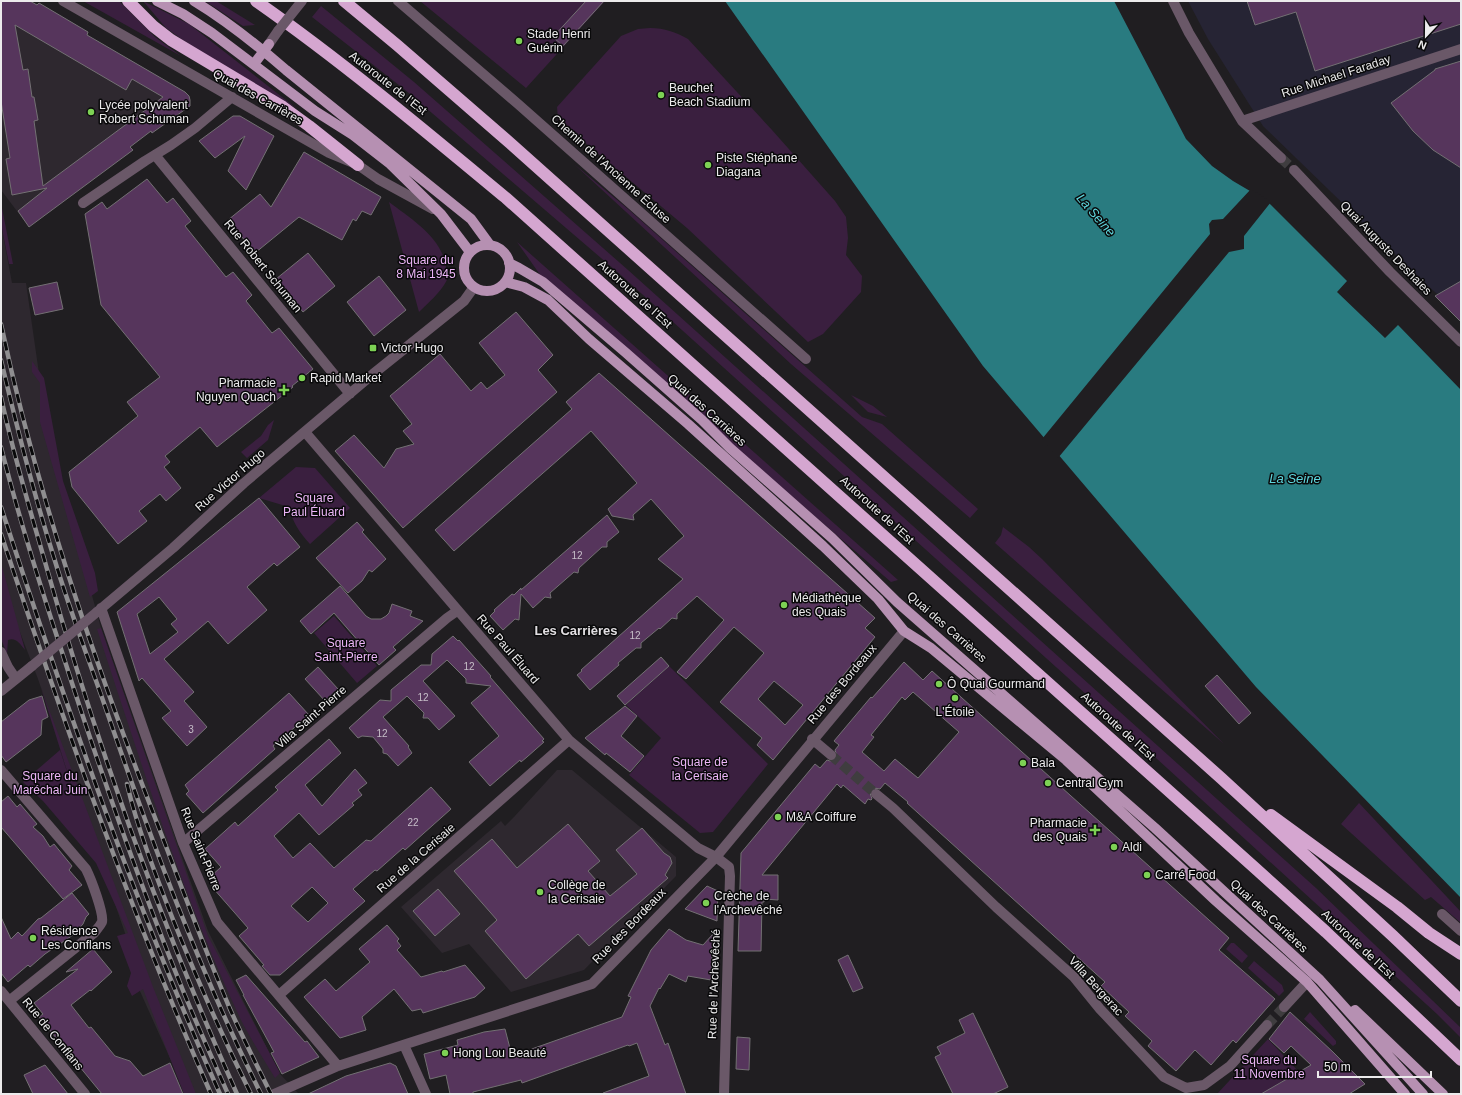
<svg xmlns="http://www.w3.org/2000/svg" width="1462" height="1095" font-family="Helvetica,sans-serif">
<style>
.built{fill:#2e282f}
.industrial{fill:#262434}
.green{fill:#3a1f3f}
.water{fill:#297b80}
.pier{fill:#201e21}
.building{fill:#56355c;stroke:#737073;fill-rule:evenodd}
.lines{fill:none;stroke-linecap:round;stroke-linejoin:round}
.minor-tunnel{stroke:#3f3d3f;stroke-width:10;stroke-dasharray:10 5;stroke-linecap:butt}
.minor{stroke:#6a5868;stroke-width:10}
.major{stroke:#b690b2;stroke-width:10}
.highway{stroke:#d5a6d0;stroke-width:12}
.rail-casing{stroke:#8f8e90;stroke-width:4.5}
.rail{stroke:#09090a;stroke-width:3;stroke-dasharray:9;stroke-linecap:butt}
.minor-bridge{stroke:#6a5868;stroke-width:10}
.poi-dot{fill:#7dd154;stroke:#09090a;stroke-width:1.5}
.labels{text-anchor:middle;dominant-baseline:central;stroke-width:3;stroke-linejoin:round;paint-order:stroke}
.number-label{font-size:10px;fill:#c6bec8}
.poi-label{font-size:12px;fill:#ecebec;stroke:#09090a;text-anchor:start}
.street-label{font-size:12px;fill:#ecebec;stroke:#09090a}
.park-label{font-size:12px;fill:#edb6f8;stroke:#09090a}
.water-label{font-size:13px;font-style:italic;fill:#5fd7de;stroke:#09090a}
.neighbourhood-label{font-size:13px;font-weight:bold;fill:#e2dfe2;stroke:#09090a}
</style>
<rect width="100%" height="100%" fill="#201e21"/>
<path class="built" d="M1,1H30L37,5L39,3L88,32L87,35L185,92L189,97L190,102V106L152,133L150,131L130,147L133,150L29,227L1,190Z
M1,224L12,283H26L48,436L101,628L208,931L280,1074L299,1094H186L139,989L145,984L125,933L38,679L1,583Z
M557,770H572L676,857V876L584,970L511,992L469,944L442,953L401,907L501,821L505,826L514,817Z"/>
<path class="industrial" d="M1188,1H1461V314L1429,287L1263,126L1208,39Z"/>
<path class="green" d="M83,1H119L155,37L181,56Z
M143,1L189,24L296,108L197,50L166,28Z
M205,1H216L255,25L243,26Z
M420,1H605L526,88Z
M321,6L414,82L628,270L1316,888L1461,1028V1038L1437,1014L1066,676L622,276L404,89L312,17Z
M650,28C665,28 675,32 688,39L772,130L835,201L846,217L848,238L846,255L862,276L861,292L823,334L808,342L687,228L558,120L557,107L621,36L638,29Z
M574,164L628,209L862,417L882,424L978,509L970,518L791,364Z
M389,202C411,219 442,237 446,267C447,270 448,274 448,276C446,288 427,304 419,312Z
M1,203L13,264H9L1,224Z
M517,242L898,580L891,582L548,286Z
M32,361L44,378L63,481L95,573L98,591L90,597L40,422V383L32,372Z
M851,395L873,406L887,417L868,412Z
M274,420L268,440L247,458L241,452L261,436L268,425Z
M296,467L315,468L350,508L310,544C299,532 293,523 289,507L259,498Z
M1003,527L1029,547L1042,559L1224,744L995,543L1001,535Z
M1,563L25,650C20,644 16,637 8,640L7,654L1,639Z
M334,616L377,666L357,683L314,633Z
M101,628L208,936L280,1073L275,1078C263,1058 250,1038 240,1018C181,892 140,760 97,629Z
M669,666L768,764L713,832L700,833L629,775L661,738L626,705Z
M41,688L153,987L196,1094H184L143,989L132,996L127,986L131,973L117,936L128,933L96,863L43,801L23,782L60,750L77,803Z
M1359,803L1461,912V923L1431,897L1425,900L1341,824Z
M1231,943H1234L1248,956L1242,963L1226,949Z
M1254,961L1282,985L1284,991L1279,996L1248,968Z
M1310,1012L1336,1041V1044L1333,1046L1304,1019Z
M1268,1039L1299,1072L1261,1094H1217Z"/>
<path class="water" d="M725,1H1114L1186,139L1212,166L1233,181L1267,201L1347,281L1337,292L1385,338L1398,325L1461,390V898L1256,687L983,366Z"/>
<path class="pier" d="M1251,189L1271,202L1244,236V249L1229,252L1058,458L1042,439L1210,234L1209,224L1212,220L1223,219Z"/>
<path class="building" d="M1,1H30L37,5L39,3L88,32L87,35L185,92L189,96L190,100V106L152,133L151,131L130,147L133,150L29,227L18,211L47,188L12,195L6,159L10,158L1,101ZM15,25L126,90L132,79L163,97L43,186L34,121L38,120L34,97H32L28,69L23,70Z
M586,1H604L563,46L553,37Z
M1247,1H1461V24L1315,71L1296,12L1255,25Z
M1461,61V168L1433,150L1413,131L1391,103L1435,70V69Z
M233,116H240L274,136L246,190L228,171L245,136L215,158L199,141Z
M304,152L381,197L371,215L362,211L356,221L353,219L342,240L299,217L255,253L228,220L260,194L271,207Z
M147,179L167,203L173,198L191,221L185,226L226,277L233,272L252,295L246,301L272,333L279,328L313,369L292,386L293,387L217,447L200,427L165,456L170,462L164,467L181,488L166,501L160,494L139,511L147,521L118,544L72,487L69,472L138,416L127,402L160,377L101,305L85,214L102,202L107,209Z
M308,253L335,286L303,312L276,279Z
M379,276L406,310L374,336L347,302Z
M1461,281V322L1435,296Z
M57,282L63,309L35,315L29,288Z
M516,312L553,355L538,370L557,392L403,528L335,451L354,435L384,468L396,449L414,444L403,431L412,424L390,396L440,354L471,391L481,382L487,389L505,375L479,343Z
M599,373L875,618L865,628L875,637L773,760L757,745L762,738L720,702L764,653L755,645L734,627L686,679L677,672L724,620L697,596L677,614V619L672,618L660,629L659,628L641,643V648H636L618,663L619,665L590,690L577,675L582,671L581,670L683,579L658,559L684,536L651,499L633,515L634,520L612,516L608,509L637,483L591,431L454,551L435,530L572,409L566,402ZM774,681L803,705L785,725L758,699Z
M259,498L300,547L277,566L274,563L247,587L267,610L228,644L208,621L164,659L194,692L184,701L207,727L187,746L162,718L171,711L142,678L139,681L117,612ZM159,597L177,619L171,624L178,632L150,654L137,614Z
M607,515L619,532L607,542V547H602L579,568L578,573L574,572L550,593L551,598L545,597L533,608L521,594L519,620L515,619L503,630L490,616L495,611L494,610L512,594L514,595L521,588V590Z
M357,522L364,530L362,532L386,559L372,572L369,570L362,581L348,593L316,558Z
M340,586L366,616L371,619H381L386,616L389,613L392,604L412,611L410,616L423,621L393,647L396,650L379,665L334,613L311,634L300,621Z
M453,636L458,641L459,640L491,676L490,677L544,739L542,741L544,742L527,757L521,762L520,760L490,786L469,762L499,736L471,703L491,686L466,683V679L447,660L423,681L455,716L439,730L428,718H423L424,713L407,696L383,717L409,746L408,747L412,753L398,766L387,754L383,753V749L373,737L362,736L358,738L349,728L380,700L391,701V690L421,665H431L432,654Z
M661,657L669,666L625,705L617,696Z
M904,662L923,680L932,671L1229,938L1219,950L1275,999L1236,1043L1233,1040L1211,1065L1195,1050L1176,1071L1148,1046L1152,1041L1125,1016L1129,1012L1101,986L1105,982L907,803L908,802L885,783L880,789L874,788L871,790L870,793L872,799L871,800L868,799L865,804L843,785L841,788L837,784L762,875H778V900L764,899V902H762L761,951H738L741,853L815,764L820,768L827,760L830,761L836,759L837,756L835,750L839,745L834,741L871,697L872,698ZM913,692L959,732L918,778L895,759L884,771L862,752L874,737L871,735L902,697L905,700Z
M318,667L338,689L325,701L305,679Z
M1217,675L1251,713L1239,724L1205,686Z
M289,693L309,715L273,746L275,749L203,813L186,794L189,791L185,785Z
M42,696L48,717L42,720L41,735L6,762L1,755V722L29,700Z
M625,706L637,716L621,736L644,756L630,772L606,753L605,755L585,738Z
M329,739L341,753L305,785L322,806L355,769L367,783L358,790L362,795L352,803L354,805L319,835L299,813L274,836L293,858L310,843L334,868L366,840L371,841L431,787L451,809L405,850L403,848L377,871L375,870L353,889L365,901L280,975H270L262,966L264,965L239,936L248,928L213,888L209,878L221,867L205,849L235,822L238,826L278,790L275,787ZM312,887L328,903L308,922L291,906Z
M8,796L17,807L20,804L37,824L33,827L43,836L50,847L54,844L72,866L69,870L82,885L63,899L1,827V802Z
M568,824L600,861L588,871L610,896L637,874L616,850L642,828L664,853L670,857L672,863L665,875L668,878L589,946L578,934L526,979L485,931L497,920L454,871L492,839L517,868Z
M707,886L718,891L717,921L685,909Z
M438,889L460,914L435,936L413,911Z
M72,893L89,914L86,917L83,924L73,935L45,954L30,967L28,965L8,982L1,973V917L11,939L18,932L22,936L38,919L41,918Z
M387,925L399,939L397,941L401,946L397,950L421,977L442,971L443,972L465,965L485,988L475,997L423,1013L421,1009L412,1011L394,989L362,1017L366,1030L340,1038L304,997L325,979L336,991L370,962L359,949Z
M669,929L686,940L703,945L713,934L711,980L688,976L686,982L669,974L660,989L659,988L650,1006L665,1045L668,1043L686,1094H603V1093L649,1076L637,1043L629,1046L628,1045L522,1083L521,1080L473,1092V1094H450L446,1075L430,1079L424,1054L458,1045L457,1040L484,1032L505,1029L512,1056L622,1017L631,997L628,996L651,950Z
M93,949L112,972L91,991L90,990L71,1005L89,1028L91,1027L115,1056L130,1061L143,1076L170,1063L183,1094H102L39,1017L43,1014L34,1003L78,969L66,972Z
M848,955L863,988L853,992L838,960Z
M246,975L305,1042L307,1041L319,1057L282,1074L271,1053L274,1052L243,995H244L236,980Z
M1290,1012L1333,1052L1365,1084L1349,1094H1261L1311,1065L1291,1046L1284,1053L1269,1039Z
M973,1013L1008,1087L993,1094H953L935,1057L941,1054L937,1047L965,1033L959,1020Z
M737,1037L750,1038L749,1070L736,1069Z
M390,1063L396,1066L408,1094H308L346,1076Z
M45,1065L61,1085L68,1094H33L24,1075Z"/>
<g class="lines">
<path class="minor-tunnel" d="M1281,158L1294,170
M831,755L876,794
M1267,1025L1284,1007"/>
<path class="minor" d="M63,1L329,153L358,165L378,179L433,209
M398,1L518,104L806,359
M1173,1L1189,33L1242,121L1281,158
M269,44L278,31
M1242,121L1461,49
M155,155L350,394
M1294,170L1390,272L1461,342
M83,203L145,161L171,145L195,128L232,97
M305,432L569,740L698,848L716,857L729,867L730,876L724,1094
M101,608L183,843L217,922L338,1066
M97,612L173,548L244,483L373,374L464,301L474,287
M1,652L8,667L16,679
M1,691L32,666
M812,739L831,755
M1,770L86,869C91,879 104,913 102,922C100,926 97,929 94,933L9,1001
M876,794L893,808L996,907L1074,977L1100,1009L1164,1077L1186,1088L1204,1085L1230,1066L1267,1025
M183,843L447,618L457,611
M1442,914L1461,931
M1,991L85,1094
M279,995L569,740
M1284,1007L1307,982
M404,1045L426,1094
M274,1094L338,1066L592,984L716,857L904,631"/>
<path class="major" d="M157,1L183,14L212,33L315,111L353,135L389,163L441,214L470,252
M194,1C227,21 257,45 286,70L471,219L490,245
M254,64L269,44
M464 268a23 23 0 1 1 46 0a23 23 0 1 1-46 0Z
M509,263L519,268L543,282L625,352L702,420L730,448L832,538L897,602L1155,828L1320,980L1423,1094
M505,282L524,287L548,300L589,339L688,424L823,546L878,599L904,631L931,648L1066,760L1216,901L1307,982L1405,1094
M1355,1010L1443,1094"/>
<path class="highway" d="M128,1L153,26L171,40L283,107L309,126L358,165
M256,1C343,62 424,130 506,198L1255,868L1326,932L1461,1060
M344,1L397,45L510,143L1221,778L1393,936L1461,1001
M1271,815L1397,907L1429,933L1461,954"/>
<defs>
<path id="rail" d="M1,324C36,490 91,652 152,810C178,877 202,943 230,1009C243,1038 257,1066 271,1094
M1,360C17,428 34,495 55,561C70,611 89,660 106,709C151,840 199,970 261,1094
M1,397C13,454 31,513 47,569C98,749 161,924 237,1094
M1,447C18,515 39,582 61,649C98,765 138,880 184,993C198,1027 213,1060 228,1094
M1,507C66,706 134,903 220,1094
M1,534C64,723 130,911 211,1094
M127,784C138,830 155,873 172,917C196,977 222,1036 251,1094"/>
</defs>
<use href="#rail" class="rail-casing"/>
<use href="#rail" class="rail"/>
<path class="minor-bridge" d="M278,31L302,1
M32,666L97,612"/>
</g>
<g class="poi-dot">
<circle cx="519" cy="41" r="4"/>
<circle cx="661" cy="95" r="4"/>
<circle cx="91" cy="112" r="4"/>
<circle cx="708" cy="165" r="4"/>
<rect x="369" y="344" width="8" height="8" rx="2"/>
<circle cx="302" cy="378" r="4"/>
<path d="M282 384h4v4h4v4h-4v4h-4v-4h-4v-4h4z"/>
<circle cx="784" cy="605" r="4"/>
<circle cx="939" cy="684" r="4"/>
<circle cx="955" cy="698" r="4"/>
<circle cx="1023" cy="763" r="4"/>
<circle cx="1048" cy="783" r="4"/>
<circle cx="778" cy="817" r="4"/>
<path d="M1093 824h4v4h4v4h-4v4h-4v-4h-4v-4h4z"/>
<circle cx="1114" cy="847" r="4"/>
<circle cx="1147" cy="875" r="4"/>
<circle cx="540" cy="892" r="4"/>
<circle cx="706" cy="903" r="4"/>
<circle cx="33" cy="938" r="4"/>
<circle cx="445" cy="1053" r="4"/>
</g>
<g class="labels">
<g class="number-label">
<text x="577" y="555">12</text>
<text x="635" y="635">12</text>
<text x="469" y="666">12</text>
<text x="423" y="697">12</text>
<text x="191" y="729">3</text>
<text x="382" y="733">12</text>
<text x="413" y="822">22</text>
</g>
<g class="poi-label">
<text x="527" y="34">Stade Henri<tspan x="527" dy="14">Guérin</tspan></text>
<text x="669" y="88">Beuchet<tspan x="669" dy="14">Beach Stadium</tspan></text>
<text x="99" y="105">Lycée polyvalent<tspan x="99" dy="14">Robert Schuman</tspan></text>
<text x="716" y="158">Piste Stéphane<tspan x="716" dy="14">Diagana</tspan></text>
<text x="381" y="348">Victor Hugo</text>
<text x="310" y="378">Rapid Market</text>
<text x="276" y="383" text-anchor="end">Pharmacie<tspan x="276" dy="14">Nguyen Quach</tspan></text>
<text x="792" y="598">Médiathèque<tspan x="792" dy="14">des Quais</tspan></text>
<text x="947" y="684">Ô Quai Gourmand</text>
<text x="955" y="712" text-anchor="middle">L'Étoile</text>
<text x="1031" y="763">Bala</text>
<text x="1056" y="783">Central Gym</text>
<text x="786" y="817">M&amp;A Coiffure</text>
<text x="1087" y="823" text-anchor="end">Pharmacie<tspan x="1087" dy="14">des Quais</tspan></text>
<text x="1122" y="847">Aldi</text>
<text x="1155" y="875">Carré Food</text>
<text x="548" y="885">Collège de<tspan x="548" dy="14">la Cerisaie</tspan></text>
<text x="714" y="896">Crèche de<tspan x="714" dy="14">l'Archevêché</tspan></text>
<text x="41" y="931">Résidence<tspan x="41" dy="14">Les Conflans</tspan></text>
<text x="453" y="1053">Hong Lou Beauté</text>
</g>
<g class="street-label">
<text transform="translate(1336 76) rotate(-18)">Rue Michael Faraday</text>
<text transform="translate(388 83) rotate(38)">Autoroute de l’Est</text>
<text transform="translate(258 97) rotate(29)">Quai des Carrières</text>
<text transform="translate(611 169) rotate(42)">Chemin de l'Ancienne Écluse</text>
<text transform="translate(1386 248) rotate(46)">Quai Auguste Deshaies</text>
<text transform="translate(263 266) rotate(51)">Rue Robert Schuman</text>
<text transform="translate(635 294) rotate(42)">Autoroute de l’Est</text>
<text transform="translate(707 410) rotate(42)">Quai des Carrières</text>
<text transform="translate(230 480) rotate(-41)">Rue Victor Hugo</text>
<text transform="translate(877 510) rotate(42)">Autoroute de l’Est</text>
<text transform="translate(947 627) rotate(41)">Quai des Carrières</text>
<text transform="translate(508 649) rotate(49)">Rue Paul Éluard</text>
<text transform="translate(842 684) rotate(-50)">Rue des Bordeaux</text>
<text transform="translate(311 717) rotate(-41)">Villa Saint-Pierre</text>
<text transform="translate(1118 726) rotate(42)">Autoroute de l’Est</text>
<text transform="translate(201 849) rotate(68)">Rue Saint-Pierre</text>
<text transform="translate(416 858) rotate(-41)">Rue de la Cerisaie</text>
<text transform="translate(1269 916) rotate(43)">Quai des Carrières</text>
<text transform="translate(629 926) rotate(-46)">Rue des Bordeaux</text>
<text transform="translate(1358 944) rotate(43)">Autoroute de l’Est</text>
<text transform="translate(714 984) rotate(-88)">Rue de l'Archevêché</text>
<text transform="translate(1096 986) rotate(48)">Villa Bergerac</text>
<text transform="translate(53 1034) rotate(51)">Rue de Conflans</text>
</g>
<g class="park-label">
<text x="426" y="260">Square du<tspan x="426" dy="14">8 Mai 1945</tspan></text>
<text x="314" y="498">Square<tspan x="314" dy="14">Paul Éluard</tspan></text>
<text x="346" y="643">Square<tspan x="346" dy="14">Saint-Pierre</tspan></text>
<text x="700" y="762">Square de<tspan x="700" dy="14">la Cerisaie</tspan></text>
<text x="50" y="776">Square du<tspan x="50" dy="14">Maréchal Juin</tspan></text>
<text x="1269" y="1060">Square du<tspan x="1269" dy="14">11 Novembre</tspan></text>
</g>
<g class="water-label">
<text transform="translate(1096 215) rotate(49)">La Seine</text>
<text x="1295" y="478">La Seine</text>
</g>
<g class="neighbourhood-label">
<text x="576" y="630">Les Carrières</text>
</g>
</g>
<rect width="1462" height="1095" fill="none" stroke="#ecebec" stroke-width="4"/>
<g transform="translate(1426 36) rotate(202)" stroke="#09090a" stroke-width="3" paint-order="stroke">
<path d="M0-3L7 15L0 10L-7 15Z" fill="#ecebec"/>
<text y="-6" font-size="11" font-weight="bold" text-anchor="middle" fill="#ecebec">N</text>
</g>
<path d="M1318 1071v6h113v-6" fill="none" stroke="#ecebec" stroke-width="2"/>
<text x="1324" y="1071" font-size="12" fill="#ecebec" stroke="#09090a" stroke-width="3" paint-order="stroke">50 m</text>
</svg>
